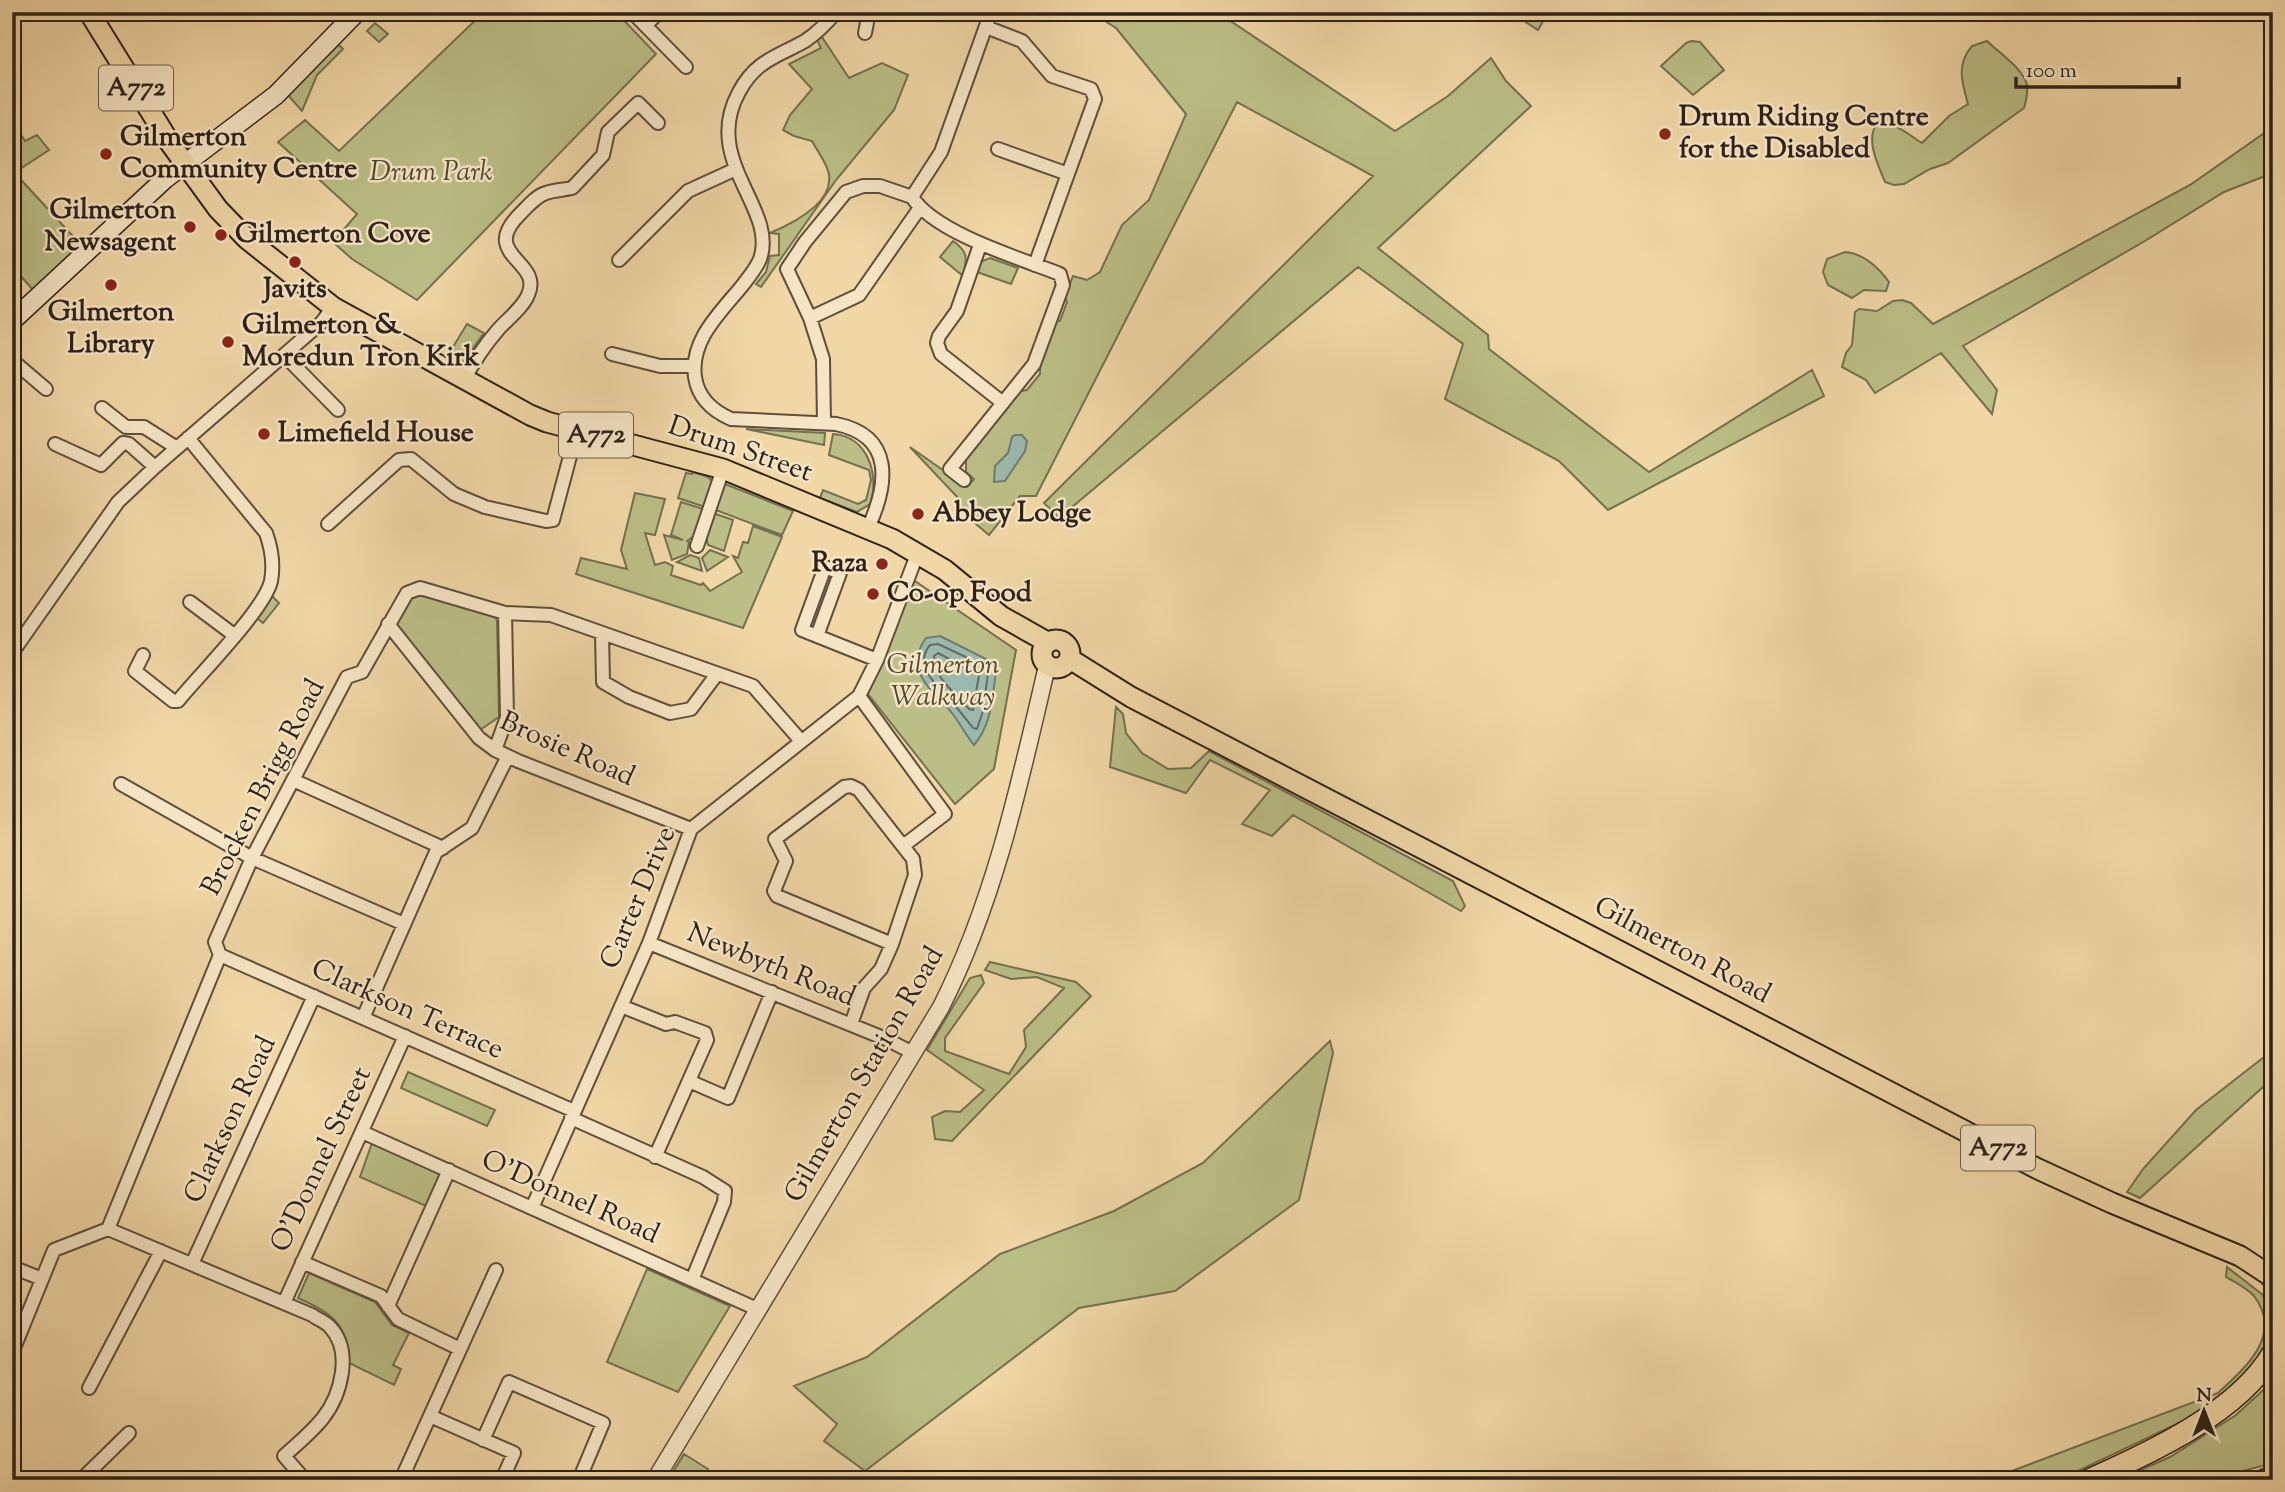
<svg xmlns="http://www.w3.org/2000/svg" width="2285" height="1492" font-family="'Sorts Mill Goudy',serif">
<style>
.green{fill:#bbbe86;stroke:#747050;stroke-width:2}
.water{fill:#9bb8ad;stroke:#6f7c72;stroke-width:2}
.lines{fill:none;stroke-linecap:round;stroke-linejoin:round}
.shore{stroke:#646c64;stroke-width:2}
.minor-casing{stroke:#5e4e3d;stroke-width:16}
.tertiary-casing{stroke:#5e4e3d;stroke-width:19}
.secondary-casing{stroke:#2d211a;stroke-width:21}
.primary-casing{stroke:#2d211a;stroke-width:23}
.trunk-casing{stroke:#2d211a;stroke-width:24}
.minor{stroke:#f6e5c5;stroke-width:12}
.tertiary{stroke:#f6e5c5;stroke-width:16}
.secondary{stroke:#f6e5c5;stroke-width:18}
.primary{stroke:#f1d7a6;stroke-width:19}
.trunk{stroke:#f1d7a6;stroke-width:21}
.poi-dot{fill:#8f2418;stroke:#f6e5c5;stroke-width:2.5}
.labels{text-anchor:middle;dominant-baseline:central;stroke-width:5;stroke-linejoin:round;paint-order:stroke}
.shield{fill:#f6e5c5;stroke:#695c4d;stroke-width:2}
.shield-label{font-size:26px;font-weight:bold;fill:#2d211a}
.poi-label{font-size:28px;font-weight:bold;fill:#2d211a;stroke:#f6e5c5;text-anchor:start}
.park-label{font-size:28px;font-style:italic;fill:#504835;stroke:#f6e5c5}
.street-label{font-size:28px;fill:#2d211a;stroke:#f6e5c5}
</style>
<rect width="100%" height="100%" fill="#f1d7a6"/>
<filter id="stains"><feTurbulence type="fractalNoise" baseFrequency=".00286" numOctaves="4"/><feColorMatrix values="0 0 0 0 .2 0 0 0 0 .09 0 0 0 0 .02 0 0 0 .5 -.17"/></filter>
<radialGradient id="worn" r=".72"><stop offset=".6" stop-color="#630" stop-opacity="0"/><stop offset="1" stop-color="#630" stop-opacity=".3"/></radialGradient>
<path class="green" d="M484,12H616L656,54L417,300L352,259L333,242L357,214L278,142L305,120L339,151Z
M1091,12H1217L1395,131L1448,96L1491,58L1506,81L1531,106L1378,248L1488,335L1489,349L1649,472L1812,370L1824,396L1608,510L1559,461L1445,399L1463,344L1358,267L1059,518L1044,503L1373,176L1237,102L1036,496H1020L989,535L976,524L958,504L961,501L910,447L967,487L974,479L966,472V458L1021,391L1027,390L1040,374V364L1055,322L1060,321L1067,302L1065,297L1073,276L1087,280L1100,272L1122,225L1149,200L1186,114L1116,28Z
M1510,12H1548L1538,30Z
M375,23L388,34L379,42L367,31Z
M822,37L849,78L882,63L908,75L894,110L836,180L761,287L756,284L766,272L770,256L779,255V234L770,233C791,224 833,204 829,175C828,164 817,151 812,141L794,136L783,130L790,115L812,89L789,64L821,48L817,40Z
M1691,41L1700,42L1724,70L1693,95L1661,66L1686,43Z
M1987,41C1999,53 2023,68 2027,85C2028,92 2026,101 2024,108L1948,163L1930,169L1904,184L1894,185L1885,182C1878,164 1865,140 1877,123C1896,122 1907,134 1922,143L1949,116L1968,104C1962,83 1956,64 1972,46Z
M336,42L343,49L317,75L302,111L286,93Z
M2273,127V173L2224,192L2145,241L1963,346L1997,390L1992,414L1941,353L1875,393L1866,380L1842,367L1846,353L1852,345L1855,312L1859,309L1877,311L1893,301L1902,300L1911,303L1933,324L2190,185Z
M20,133L25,141L37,135L49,150L17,171L12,166V137Z
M12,170L81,245L33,290L12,266Z
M953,241C969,252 967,259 963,276L940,257Z
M1845,252C1863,253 1879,268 1889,282L1886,291L1864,290L1852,298L1828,285L1823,272L1827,259Z
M990,258L1018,268L1011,284L977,272L980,262Z
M467,324L484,333L462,363L456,364L445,360Z
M746,429L825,433L824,445Z
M833,434C868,436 880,476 870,504L857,512L820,498L823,490L858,504L866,500L871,480L869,470L829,455Z
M693,472L708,477L712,481L705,507L678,498L686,473L692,474Z
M725,484L793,511L782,535L713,509Z
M635,493L665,499L655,535L645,533L655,565L665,562L673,566L671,575L701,585L703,583L710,591L742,572L733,556L738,558L743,542L748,543L753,526L782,537L743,628L576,574L581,558L627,569L621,550Z
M681,502L706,510L699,533L687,541L689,542L687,554L672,560L664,535L683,540L671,535Z
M713,513L733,520L724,551L708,545L706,536Z
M710,550L728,557L707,571L702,558Z
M690,555L699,558L702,571L677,562Z
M912,579L1016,650L994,769L955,804L868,694Z
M423,593L495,617L497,620L499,717L480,730L393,622L405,599Z
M272,596L279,603L263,623L256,617Z
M1116,707L1123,714L1126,733L1142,753L1168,769L1191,768L1209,751L1453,881L1465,906L1461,911L1293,815L1272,836L1242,824L1270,790L1210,760L1186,793L1110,767Z
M990,962L1076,982L1091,996L952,1141L935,1139L932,1117L945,1111L960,1112L984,1090L927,1050L970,978L981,975L984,983L945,1038V1051L1009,1074L1026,1047L1024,1030L1064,988L1037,977L1011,979L985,970Z
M1330,1041L1333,1053L1299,1200L1175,1291L1079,1308L865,1471L824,1441L837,1424L794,1386L867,1357L1000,1254L1114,1211L1203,1163Z
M2273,1050V1078L2140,1198L2127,1192L2143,1169L2196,1110Z
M408,1072L495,1110L487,1126L401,1088Z
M372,1143L441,1172L426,1206L360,1177Z
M2227,1267L2263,1295L2270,1323L2267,1347L2249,1375L2204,1411L2059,1480H1988L2218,1393C2245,1368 2284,1335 2254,1296C2247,1288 2235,1282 2226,1277Z
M647,1269L730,1306L678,1392L607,1362Z
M309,1273L375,1302L392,1325L409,1333L393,1365L401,1369L394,1385L349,1363C349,1324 330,1312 298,1298Z
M2273,1381V1463L2209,1480H2118L2170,1457L2236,1415Z
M684,1454L708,1469L702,1480H668Z"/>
<path class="water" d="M1015,435H1022L1027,441L1025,451L1005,481L994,482L995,466L1008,453L1012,437Z
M940,636L988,660L996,672C992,698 992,724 974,745C967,737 959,722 952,713C933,690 902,671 926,638Z"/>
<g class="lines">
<path class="shore" d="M938,644L983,665L988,673L983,711L977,729L973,728C966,719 959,710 952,702C939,687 912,667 930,645Z
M938,653L979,675L973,710L969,709C955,692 934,679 934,656Z"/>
<defs>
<path id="minor" d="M632,12L686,67
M836,12C827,23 817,33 805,41C777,57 756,60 739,92C701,161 778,208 760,259C756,269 748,278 742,286C720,313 690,340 695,377C698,398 713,411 731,419L836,424C895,436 888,485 868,528
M646,25L659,12
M986,27L1022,41L1052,76L1091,89L1095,99L1035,265
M865,33L869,12
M998,149L1068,174
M912,197L941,152L991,12
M980,245L957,311L939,336L937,343L941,354L1003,403
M619,260L688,191L736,169
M810,318L859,295L919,209
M612,354L660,366H693
M284,355L338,410
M12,360L46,389
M464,380C473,363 484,346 497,331C506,320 522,309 528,295C544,260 477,256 521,213C528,206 536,196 546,193C554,190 563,190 572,188L576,184L603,155L608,132L638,103L658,123
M102,408L126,427H144L177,448
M824,423L823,359L810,318L787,269L805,242L846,192L863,186H880L912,197C935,233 1019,258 1060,274L1063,285L1034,364L950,469L964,480
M55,444L101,465L123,443L129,444L155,467
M328,524L399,460L411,459L454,494L485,507L546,521L553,520L577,430
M697,546L723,469
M190,602L234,635
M388,624L479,738L495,750L518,761L691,829
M602,633L603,682L629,697L670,713L691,709L717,674
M817,636L840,573L825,567L802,630L877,660
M12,653L118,502L155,467L322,322L333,307
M143,655L135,671L173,701H178C199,675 265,609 271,581C274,565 271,547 266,533L188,438
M859,696L945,814L903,846
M495,750L507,717L505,613
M293,780L443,848
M121,784L252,858L404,924
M649,943L886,1039L913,1053
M220,955L574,1111
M621,1006L666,1024L675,1022L705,1033L707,1040L655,1157
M363,1018L436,852L472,828L508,756
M851,1024L864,988L881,969L892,944L915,875L913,859L859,790L851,786L844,787L775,839L786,861L774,891L777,896L892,944
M689,1081L728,1098L772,992
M571,1118L703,1177L725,1191L724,1202L692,1280
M362,1132L757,1309
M532,1208L649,943L691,829L859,696L877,660L918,552
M108,1229L220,955L215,942L252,858L347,677L362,672L407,593L420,588L505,613L551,615L753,686L801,741
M302,1262L381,1296L398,1319L460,1349
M192,1264L314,996
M12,1267L42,1279
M284,1303L405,1036
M388,1306L449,1170
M12,1353L54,1250L108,1229L312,1315C317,1319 326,1322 330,1327C353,1351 341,1395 323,1418C312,1432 297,1444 284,1456L305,1480
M89,1388L161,1251
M430,1416L514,1453L502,1480
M483,1440L509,1382L603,1423L579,1480
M81,1480L129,1433
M401,1480L496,1270"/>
<path id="tertiary" d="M655,1480L941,1007C995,900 1020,782 1047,666"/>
<path id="secondary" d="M12,321L165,179L276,95L357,12"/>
<path id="primary" d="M89,12L170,143L218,209L247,239L333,307L530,415L547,422L723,469L892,539L945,570L1001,616L1047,642
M1042 654a14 14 0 1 1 28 0a14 14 0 1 1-28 0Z
M1070,659L1131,697L2038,1169L2112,1203L2240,1256L2269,1275L2273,1280"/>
<path id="trunk" d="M2089,1480C2150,1453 2239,1412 2273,1353
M2265,1480L2273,1478"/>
</defs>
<use href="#minor" class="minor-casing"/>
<use href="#tertiary" class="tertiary-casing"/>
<use href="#secondary" class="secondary-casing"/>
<use href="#primary" class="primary-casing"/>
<use href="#trunk" class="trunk-casing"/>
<use href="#minor" class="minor"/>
<use href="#tertiary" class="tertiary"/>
<use href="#secondary" class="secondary"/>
<use href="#primary" class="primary"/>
<use href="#trunk" class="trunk"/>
</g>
<g class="poi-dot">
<circle cx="1665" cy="134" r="7"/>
<circle cx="106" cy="154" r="7"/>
<circle cx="190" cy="227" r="7"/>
<circle cx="221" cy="235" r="7"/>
<circle cx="295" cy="262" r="7"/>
<circle cx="111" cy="285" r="7"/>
<circle cx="228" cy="342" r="7"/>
<circle cx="264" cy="434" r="7"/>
<circle cx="918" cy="514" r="7"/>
<circle cx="882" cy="564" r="7"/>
<circle cx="873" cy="594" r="7"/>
</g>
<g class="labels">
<g class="shield">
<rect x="99" y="65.5" width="74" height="45" rx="5"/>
<rect x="559" y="412.5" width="74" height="45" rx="5"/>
<rect x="1961" y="1125.5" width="74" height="45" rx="5"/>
</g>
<g class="shield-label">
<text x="136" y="88">A772</text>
<text x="596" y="435">A772</text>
<text x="1998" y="1148">A772</text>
</g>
<g class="poi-label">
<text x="1679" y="118">Drum Riding Centre<tspan x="1679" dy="32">for the Disabled</tspan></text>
<text x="120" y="138">Gilmerton<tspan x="120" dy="32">Community Centre</tspan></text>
<text x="176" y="211" text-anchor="end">Gilmerton<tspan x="176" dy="32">Newsagent</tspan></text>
<text x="235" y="235">Gilmerton Cove</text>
<text x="295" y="290" text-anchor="middle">Javits</text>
<text x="111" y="313" text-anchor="middle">Gilmerton<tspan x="111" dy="32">Library</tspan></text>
<text x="242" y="326">Gilmerton &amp;<tspan x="242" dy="32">Moredun Tron Kirk</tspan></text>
<text x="278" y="434">Limefield House</text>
<text x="932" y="514">Abbey Lodge</text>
<text x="868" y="564" text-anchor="end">Raza</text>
<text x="887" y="594">Co-op Food</text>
</g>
<g class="park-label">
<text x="431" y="173">Drum Park</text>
<text x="943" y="666">Gilmerton<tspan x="943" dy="32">Walkway</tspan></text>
</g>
<g class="street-label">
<text transform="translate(740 450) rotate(19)">Drum Street</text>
<text transform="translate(567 750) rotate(24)">Brosie Road</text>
<text transform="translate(264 788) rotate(-63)">Brocken Brigg Road</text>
<text transform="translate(639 898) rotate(-67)">Carter Drive</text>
<text transform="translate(1682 951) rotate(28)">Gilmerton Road</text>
<text transform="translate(771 966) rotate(22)">Newbyth Road</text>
<text transform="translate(407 1010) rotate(24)">Clarkson Terrace</text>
<text transform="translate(865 1075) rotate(-60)">Gilmerton Station Road</text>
<text transform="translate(231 1120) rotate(-65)">Clarkson Road</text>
<text transform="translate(322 1160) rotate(-65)">O'Donnel Street</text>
<text transform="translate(570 1198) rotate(24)">O'Donnel Road</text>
</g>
</g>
<rect width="2285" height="1492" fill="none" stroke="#f1d7a6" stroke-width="42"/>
<rect x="14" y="14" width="2257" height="1464" fill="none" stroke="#2d211a" stroke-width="3.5"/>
<rect x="21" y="21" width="2243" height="1450" fill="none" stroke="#2d211a" stroke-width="2"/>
<g transform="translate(2204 1411)" stroke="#f6e5c5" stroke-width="5" paint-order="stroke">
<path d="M0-5L12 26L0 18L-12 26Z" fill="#2d211a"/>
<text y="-10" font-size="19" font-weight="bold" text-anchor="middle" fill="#2d211a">N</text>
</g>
<path d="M2016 77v10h163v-10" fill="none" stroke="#2d211a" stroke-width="3.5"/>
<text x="2026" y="77" font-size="21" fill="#2d211a" stroke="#f6e5c5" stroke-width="5" paint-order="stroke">100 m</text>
<rect width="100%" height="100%" filter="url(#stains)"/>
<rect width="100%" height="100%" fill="url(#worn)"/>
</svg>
